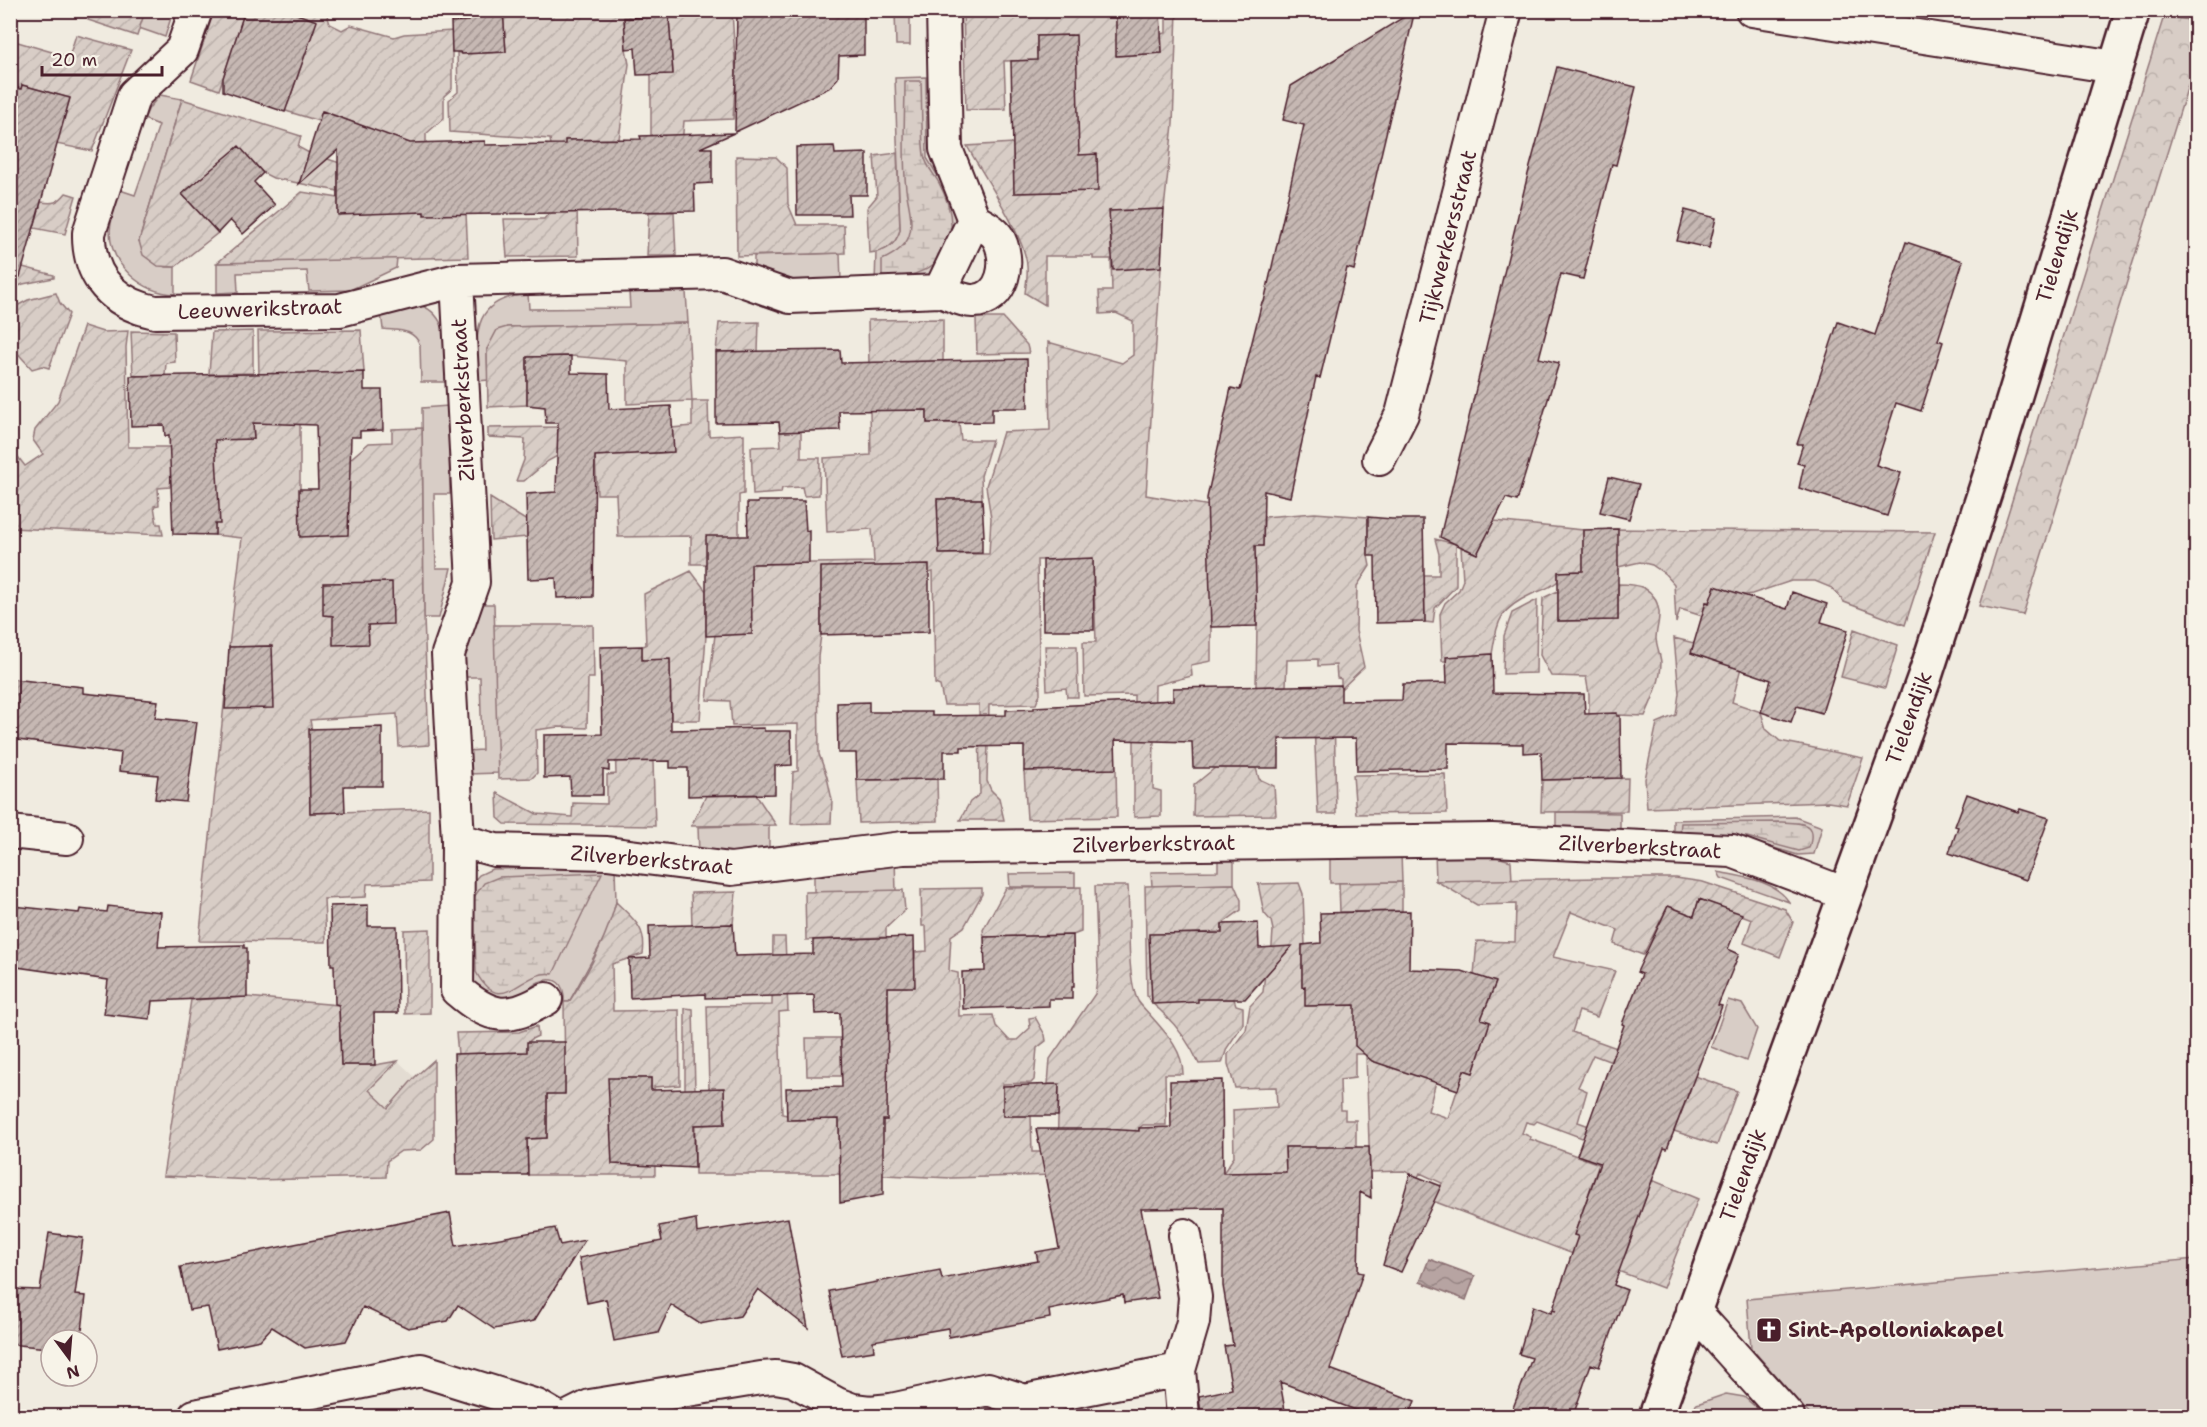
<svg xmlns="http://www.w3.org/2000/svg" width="2207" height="1427" font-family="'Shantell Sans',sans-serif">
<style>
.built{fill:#e3dcd2}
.grass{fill:#d8cdc6;stroke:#917678;stroke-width:1.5}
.forest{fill:url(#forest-crowns);stroke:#917678;stroke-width:1.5}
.wetland{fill:url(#wetland-marsh);stroke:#917678;stroke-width:1.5}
.garden{fill:url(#garden-furrows);stroke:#917678;stroke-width:1.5;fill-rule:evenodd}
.water{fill:url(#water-waves);stroke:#8b6f72;stroke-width:1.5}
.building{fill:url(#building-hatch);stroke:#4a1f2b;stroke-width:1.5}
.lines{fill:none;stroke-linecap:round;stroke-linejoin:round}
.minor-casing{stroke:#4a1f2b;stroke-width:36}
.tertiary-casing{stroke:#4a1f2b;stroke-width:38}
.minor{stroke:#f7f3e8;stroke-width:32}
.tertiary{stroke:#f7f3e8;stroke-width:33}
.labels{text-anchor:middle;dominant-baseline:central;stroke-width:4.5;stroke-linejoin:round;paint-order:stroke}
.street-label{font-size:21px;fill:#4a1f2b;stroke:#f7f3e8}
.poi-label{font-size:21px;font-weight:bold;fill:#4a1f2b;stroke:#f7f3e8;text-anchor:start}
</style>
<defs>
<pattern id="forest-crowns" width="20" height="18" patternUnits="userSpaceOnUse" patternTransform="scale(1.5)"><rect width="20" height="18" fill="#d8cdc6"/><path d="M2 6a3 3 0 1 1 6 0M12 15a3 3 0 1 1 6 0" fill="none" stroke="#bbb0aa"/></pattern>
<pattern id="wetland-marsh" width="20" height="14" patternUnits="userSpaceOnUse" patternTransform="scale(1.5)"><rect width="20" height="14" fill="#d8cdc6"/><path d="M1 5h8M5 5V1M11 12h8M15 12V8" fill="none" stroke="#bbb0aa"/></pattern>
<pattern id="garden-furrows" width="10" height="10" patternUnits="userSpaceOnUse" patternTransform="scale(1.5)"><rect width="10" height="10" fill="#d8cdc6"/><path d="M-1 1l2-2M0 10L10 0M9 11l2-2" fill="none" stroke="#bbb0aa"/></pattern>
<pattern id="water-waves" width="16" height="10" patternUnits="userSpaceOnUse" patternTransform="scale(1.5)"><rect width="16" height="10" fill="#b7a4a2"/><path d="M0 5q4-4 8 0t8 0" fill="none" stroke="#978584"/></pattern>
<pattern id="building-hatch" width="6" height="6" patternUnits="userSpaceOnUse" patternTransform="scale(1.5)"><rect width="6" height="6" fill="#c6b8b3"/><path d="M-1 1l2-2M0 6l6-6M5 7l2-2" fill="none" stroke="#a39592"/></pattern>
</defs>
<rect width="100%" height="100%" fill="#f0ebe0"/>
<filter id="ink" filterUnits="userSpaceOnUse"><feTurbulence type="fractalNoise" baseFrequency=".0167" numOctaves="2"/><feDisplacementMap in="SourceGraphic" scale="12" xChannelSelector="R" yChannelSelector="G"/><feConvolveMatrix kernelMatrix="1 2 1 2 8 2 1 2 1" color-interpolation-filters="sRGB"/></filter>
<g filter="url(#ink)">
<path class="built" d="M398,1061L415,1077L388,1108L368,1090Z"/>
<path class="grass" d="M145,11H173L165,37L139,28Z
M895,11H910V45H896Z
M926,77L927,158L953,201L956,216V238L940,265L930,274L915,281L875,283L876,252C889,250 896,243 900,230L895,78Z
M160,95L182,99L139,241L166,267H175V294C143,293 110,266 110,231C111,217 116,203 120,190L135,195L159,125L144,119L149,108Z
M840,253L841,282L807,285L754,270V256Z
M397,258L396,268L350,290L309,291L307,271L237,273L238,292L217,293V263Z
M629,292H686L688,323L507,327L487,349L488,380L478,381C476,335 470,299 528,294L529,309L630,308Z
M420,305C452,316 446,355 447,382H421L420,345C413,328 398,331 383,329L381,313Z
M448,406L450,494H434L436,568H451L439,618H424L422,408Z
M475,604H494L499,773L467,774V751L482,750L480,677H466L465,647Z
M1556,812L1620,813V839H1556Z
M1795,817L1822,827L1814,854L1798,855L1750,841L1673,837V820Z
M769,825V853H699L698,827Z
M1476,851L1511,861L1512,881H1436L1435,852Z
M1401,852L1402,882L1330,883V853Z
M1234,854V884L1152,886L1151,872L1218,871V855Z
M895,860L896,891L814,892V872Z
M615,867L616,902L609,929L569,1002H564C565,985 557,975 539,982C532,985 527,992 520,996C502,1005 482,996 472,980L473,882L479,875L492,869Z
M1718,872C1742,877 1775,880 1789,902L1721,878Z
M1075,873V887H1010L1009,874Z
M1728,1000L1742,1004L1757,1029L1746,1061L1711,1047Z
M2196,1259V1416H1811L1751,1348L1747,1299Z
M1726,1394L1744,1397L1766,1416H1684L1697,1404Z"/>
<path class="forest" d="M2164,16L2196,21V60L2023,615L1979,606Z"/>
<path class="wetland" d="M905,81H921C922,105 921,131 924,155C926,166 934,174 939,183C953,209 959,243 934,264C920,275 899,279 882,276V260C893,255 905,248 909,236C914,221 908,204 906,189C902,154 905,117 905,81Z
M1782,822C1803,823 1817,822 1809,848L1799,851L1747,837L1680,833L1681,823Z
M602,873L553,974C523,967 502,1021 476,972L474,897L484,883L499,877Z"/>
<path class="garden" d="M90,11V10L145,11L137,36L88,20Z
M214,11H245L219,90L191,80Z
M285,11H326L330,24L342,30L351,25L394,37L404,34L452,31V89L444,96V118L426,134V164L466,213L468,257L217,263L302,192L338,198V215V168V191L273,178L263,173L239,147L182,194L218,233L175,267L158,266L143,255L139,241L182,99L301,136L298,147L309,153L349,166L381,133L323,111L319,121L266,105L281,107L288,104L314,28Z
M503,11H649V17L624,18L626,49L629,64L619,139L566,140L576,153L578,256L507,257L504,219H544L549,213L553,158L550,139L450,132L449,100L458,92L457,52L461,54L506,52Z
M682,11H732L736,75L765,87H735L733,119L684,121L682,144H651V74L673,73L669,17L681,19Z
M963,11H1177L1173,124L1164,209L1110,211L1111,253L1126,254L1161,267L1146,495L1234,510L1211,627V661L1191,665L1192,676L1155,685L1153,789L1161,791V816L1134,817V695L1084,696L1083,642H1096L1093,559L1037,560L1040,694L1036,704L989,705L987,781L991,790L999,798L1004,820H960L970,802L980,794L979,705H944L940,686L935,684L933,572L929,573L898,566L821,568V635L818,657L819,754L827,777L832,800L831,823L791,824L793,772L798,771V724L732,726L730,701L707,700L715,635L752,634L750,564L874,562L872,529L827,532L824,458L871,455L868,320L943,319V361L891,362V410H927V423H959L961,440H992L981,476L982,499H937L941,554H989L991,518L986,486L1003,432L1050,430L1048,342L1122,363L1133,355V321L1116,313L1100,314L1099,291H1112L1111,259H1093V256H1045V305L1025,293C1026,284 1028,275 1027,266C1026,238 982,173 967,146L1013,143L1014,193L1062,192L1097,155H1078L1059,60L1004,61L1006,109L966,110ZM1166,11V33L1161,34L1162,53L1117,56L1116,12ZM1072,35L1037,54V36Z
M76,35L131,50L92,151L56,144L70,98L22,85L21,89L11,86V40L69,57Z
M897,153L900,230C895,246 885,252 869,253L867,208L877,196L874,156Z
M736,156L776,157L787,168L788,204L797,225H844L845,253L737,256Z
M66,193L76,196L65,234L34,228L41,202C53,204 58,203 66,193Z
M649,212H674L676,256H647Z
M11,264L54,275V278L23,284L11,290Z
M56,293L60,303L69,314L49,368L42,366L32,369L11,346V309L28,300Z
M976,318H1003L1027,345L1029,353L977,354Z
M759,322L758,352H716L719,323Z
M688,323L692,401H708L709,436L744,434V494L739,495V564H691V536L618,537L616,494H597L594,436L548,461L524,481H516L524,460L525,439L488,437V428L640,426L641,454L673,452L672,428L692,426V401L627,404V361L571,356L527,357V405L488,407L487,349L497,330L507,327Z
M84,326L103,332L128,331L126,347L128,447H174L170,487L158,488L159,505L154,506L157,524H161L163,535L11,528L10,453H15L25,466L43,454L33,440L35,430L58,401Z
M361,330L364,372L300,419V536L349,460L369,443L392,442V429L422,428L424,618L429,745L399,747L397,714L310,720L312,731L309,764L310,813L429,809V882L367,884L366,897L324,899L326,942L199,941L226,686L242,685L270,646L229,647L242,538L215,535V524L194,435L224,439H254L253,423H260L258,331Z
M131,331L174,332L175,362L166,363L165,375L133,376Z
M253,331V373L209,374L212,332Z
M801,431V458H820L819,495L804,496L802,487L782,488L781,493L753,495L751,447L781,446L780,432Z
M490,498L527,521V537L491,540Z
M1315,513L1368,517V556L1370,566L1357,586L1356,631L1364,667L1341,689V679L1337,678L1336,665L1318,666V659L1287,660L1286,686L1256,687L1257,626L1253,546H1263L1264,517Z
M1465,518L1583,530V571L1558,572V581C1549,589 1542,590 1532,594C1498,610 1498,620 1492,654L1478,655V661H1442L1440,614L1445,603L1459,590L1463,580L1461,547L1477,554L1486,536Z
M1608,529L1935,532L1905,625L1844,602L1832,588L1815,581H1791L1752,594L1706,602L1702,616L1680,609L1676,623L1674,584L1665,574L1652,565L1640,562L1618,567Z
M1435,539L1456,544V586L1435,608L1433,623L1425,622L1424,575H1439V554Z
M691,571L706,591V635L700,720H671L670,660H647L648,761L653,762L655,826L505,824L498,818L497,793L537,814L572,817L573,803L607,804V775L616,774L614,715L643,674L642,646L646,645L644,594Z
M1618,584C1639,584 1655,587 1659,611C1660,620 1656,630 1656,639C1657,647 1660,654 1661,662C1661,681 1653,698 1645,716L1589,714V694L1586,677L1551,676L1540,655L1543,598L1558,591V621L1618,620Z
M1537,600L1536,673L1503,674L1504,636L1512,613Z
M494,625H593L594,678H588L587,728L558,727L536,730L537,773L532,778L498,779Z
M1854,629L1898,645L1885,688L1841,677Z
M1674,638L1694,643L1691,653L1722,663L1743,660L1732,702L1761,712L1766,729L1780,741L1863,758L1847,805L1828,802L1647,808L1645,779L1657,723L1676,715L1679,693Z
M1045,646H1077L1078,697H1067L1066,688L1047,690Z
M1313,702L1334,705L1336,814H1318Z
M1215,768H1256L1259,779L1274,786L1276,815L1193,816L1194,785Z
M1116,769L1117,817L1027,819L1024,771Z
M1445,774L1447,813L1356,814L1353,775Z
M1628,778L1627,811L1541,812L1542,780Z
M937,779L938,821L859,823L857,780Z
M756,795L776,825L691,826L706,796Z
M1599,878H1676L1703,882L1785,909L1793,922L1780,957L1744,943L1752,919L1699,899L1694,916L1668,906L1643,955L1614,944L1618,930L1571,912L1553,957L1615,971L1597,1017L1579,1011L1572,1032L1737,1091L1717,1145L1674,1131L1691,1088L1638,1068L1636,1071L1593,1055L1578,1087L1587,1091L1578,1122L1614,1135L1609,1148L1537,1121L1534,1124L1526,1122L1522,1133L1531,1137L1530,1139L1599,1164L1574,1235L1626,1253L1652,1180L1698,1199L1663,1288L1433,1201L1442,1183L1420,1173L1418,1177L1404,1171L1370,1172L1366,1054H1355V1078L1340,1080L1341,1110H1345V1120H1356V1147H1285L1286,1172L1223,1173L1234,1157L1233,1110L1277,1107L1276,1087L1235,1088L1228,1064V1054L1246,1030L1250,1006L1263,992L1265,973L1272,946L1273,930L1271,921L1264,913L1258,884L1299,883L1303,894L1305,945H1302V986H1305L1306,1006L1368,1005L1436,1082L1428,1111L1448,1118L1464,1070L1473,1073L1490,1022L1481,1019L1496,983L1474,975L1477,941L1515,942L1516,904L1477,905L1436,881Z
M1402,882V911L1340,912L1339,883Z
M1234,884L1241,900V910L1222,924V932L1149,935L1151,983L1198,999H1234L1236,1005L1243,1007V1024L1227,1048L1222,1063L1199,1064C1190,1044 1179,1028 1163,1013C1156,1005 1153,1007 1147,996L1145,886Z
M1095,886H1128C1130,914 1126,978 1138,1001C1141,1006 1147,1011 1150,1015C1165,1032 1183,1050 1183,1074H1165L1166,1125H1143L1139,1128L1140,1163L1128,1173L951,1178L863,1174L883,1120H887L862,1076H807L806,1038H840L841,1048L889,1034L888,987H907L906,958H915V952L927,951L926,926H922L921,889L982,888V894L964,927L951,936L949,971L958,973L959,1016L993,1015L996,1026L1009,1040H1017L1030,1028L1029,1018L1035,1017L1045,1035L1046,1041L1037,1048L1034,1080L1031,1083L1003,1084V1116H1031L1032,1152H1057L1059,1085L1048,1084L1050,1059L1095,994L1098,972Z
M1081,887V932L1073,935L984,937L983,930L1006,888Z
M903,890L905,910L886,928V937L806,940L805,892Z
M736,892L733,924L692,926L691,893Z
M616,902C633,919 647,927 643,954L612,964L613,1011L679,1010L680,1085L654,1087L655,1175H528L527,1139L547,1138V1094L565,1093L564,1002H569C589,971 607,937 616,902ZM617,1078H651V1093Z
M430,929V1013L405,1014L404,930Z
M773,937H785L788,1011L779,1012L782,1114L787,1115L788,1120L839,1119L840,1174H695V1125L725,1124L724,1089H709L707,1006L772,1005Z
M247,997L339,1005L341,1065H375L398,1061L369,1090L388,1108L415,1077L434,1060V1139L421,1150L401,1151L387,1161L386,1177L255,1180L163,1176L191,1000Z
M685,1008L693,1009L695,1090H685Z
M537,1026L538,1036C528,1040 527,1042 527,1052L458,1054L456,1033L519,1032Z"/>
<path class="water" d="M1429,1259L1475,1276L1466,1300L1420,1282Z"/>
<path class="building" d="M245,10H285L317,21L285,112L223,91V78Z
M468,10H503L506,52L461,54L460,52H452L451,22L468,21Z
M737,10H864V55L839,56L838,78L829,88L735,132Z
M1415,10L1354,270L1347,268L1320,378L1316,377L1290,497L1264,491L1263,546H1255L1257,626L1211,627L1207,498L1231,388L1240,390L1262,302H1264L1304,125L1283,120L1291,86Z
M1160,11L1162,53L1116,56V12Z
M669,17L673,74L637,75L635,48L626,49L624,18Z
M1076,35L1079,155L1097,154L1098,191L1014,193L1011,61L1037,60V36Z
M1557,67L1636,87L1616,165L1612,164L1583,279L1561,274L1539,358L1559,363L1517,501L1506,498L1477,554L1440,537L1528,174Z
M22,85L70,98L20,277L10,276V86L21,89Z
M322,111L410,143L485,141V145L565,144V140L641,139L640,136L734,133L700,148H712V183L694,184L695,211L424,215V212L338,215V150L299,184Z
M239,146L263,173L254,182L275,205L243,234L230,220L218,233L182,194Z
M834,146L835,154L867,153V195H849L850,215H797L796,147Z
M1164,209L1161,267L1113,270L1109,211Z
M1685,210L1716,218L1709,248L1677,241Z
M1906,242L1963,261L1938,340L1943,342L1921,411L1896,403L1876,465L1901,473L1887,516L1799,488L1804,465L1797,463L1803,444H1797L1838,322L1875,335Z
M840,350L841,363L1027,359L1028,408H992V422L927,423V410L839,411L840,430L780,432L779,422L716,423V352Z
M571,356V373L608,374L609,409L671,406L674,452L595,456L593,597L557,598L556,578L528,579L526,494L556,492L558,423H546L545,407L527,405V357Z
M364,372V390H382L383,430L360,431V437H351L348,535L300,537L299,489H318L316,425L253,423L254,439L215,440L220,524H215V535L173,534L169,435L165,436L164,425L131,426L130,376Z
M1609,477L1639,484L1629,519L1600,512Z
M937,499H982L984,536H982V553L939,554Z
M758,501H804L806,531L809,530V563L751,564L752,634L706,636V536H748L747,503H758Z
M1368,517L1392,519H1423L1425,622L1376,623L1375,556H1368Z
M1618,529V620L1558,621V572L1583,571V530Z
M1093,558L1094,630H1043V560Z
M929,565V632L821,635V567Z
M392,582L393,624L368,625L369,644L333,645V616L323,615V583Z
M1715,586L1787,609L1792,592L1827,604L1821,622L1848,630L1822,713L1797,706L1791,722L1761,712L1771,680L1691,653L1706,602L1709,603Z
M272,646L274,708L225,709L229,647Z
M642,646V660L670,659L671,730L764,728V731H791L792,765L775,766V794L688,796V768H670V761L609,762V771L603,770V795H571L570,777L544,778V735L602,734L600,647Z
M1492,654L1493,693L1584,694L1585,714L1617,713V716H1620L1621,778L1542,780L1541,752L1523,753V744L1448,743V769L1357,771L1356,738L1279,739V768H1193L1192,742L1115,740L1116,769L1024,771V746L961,747V751H944V779L857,780L856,753H838L837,703L869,702V712H932V716L1006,715V710L1034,709V707L1173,700V688L1341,685V701L1402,700L1403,684L1447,683L1446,657Z
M13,679L83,687V693L158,701L155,718L197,722L186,802L155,799L158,775L119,771L121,753L10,739V695Z
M382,727V786H344L345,812L310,813L309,729Z
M1967,794L2018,812L2020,809L2049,818L2026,880L1949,853L1958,827L1955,826Z
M1699,899L1742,914L1728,949L1739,954L1718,1005L1722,1006L1674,1131L1667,1149L1664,1148L1614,1285L1627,1290L1599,1367L1591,1364L1573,1416H1510L1532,1358L1519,1354L1533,1306L1551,1313L1552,1310L1556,1311L1553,1309L1578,1236L1574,1235L1600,1163L1577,1155L1624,1025L1622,1024L1642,974L1637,972L1668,906L1694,916Z
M368,905V926H397L398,1013H374L375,1065H341L339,1005L335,1004L334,965H331L330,906Z
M13,906L79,913L80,909L107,912L108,906L161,912L158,947L244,945V948H247V997L152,1001L150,1019L104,1014L108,980L10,966V912H13Z
M1410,911L1409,969L1462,971L1496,982L1481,1019L1490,1022L1473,1073L1464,1070L1458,1090L1372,1061L1355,1046V1005L1305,1006V986L1302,987V945L1321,943L1320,913Z
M1258,923L1259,948L1292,946L1245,999H1198V1002L1152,1004L1149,934L1222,933V924Z
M733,924L735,956L813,954V940L914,937L915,987H888L887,1120H883V1195L840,1203L839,1119L787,1120L786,1088L842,1087L840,1013L815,1014L814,995L705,998V994L630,998L629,959L650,958L649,926Z
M1073,935L1074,987H1072V999H1049V1006L963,1009L962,972L985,971L984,937Z
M527,1042H565V1094H547V1138L527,1139L528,1175H457L454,1054L527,1052Z
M608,1078H651V1090L724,1088L725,1124L694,1125L695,1168L612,1164Z
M1222,1080L1223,1173L1286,1172L1285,1147H1369L1371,1198L1360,1192L1358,1272L1363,1273L1330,1369L1415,1401L1409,1416H1372L1280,1382L1286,1416H1201L1199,1396L1232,1389L1224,1346L1233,1345L1223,1286V1208L1141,1209L1158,1298L1124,1303L1123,1295L1049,1310L1050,1318L1017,1324L949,1337L948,1328L873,1341L874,1351L842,1356L829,1291L940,1270L942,1279L1038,1261L1036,1252L1059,1248L1036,1129H1104L1139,1131V1128L1171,1127L1170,1081Z
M1059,1084L1058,1116H1003V1086Z
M1410,1174L1441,1186L1401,1272L1383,1265Z
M450,1213L456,1246L555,1228L560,1245L585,1240L534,1321L494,1329L458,1305L448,1321L408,1328L363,1307L346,1341L305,1348L272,1327L260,1340L217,1349L208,1307L189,1310L180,1267Z
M788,1218L808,1328L758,1289L740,1316L700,1324L671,1305L658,1333L614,1341L606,1299L587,1303L579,1258L662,1241L659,1226L696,1219L697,1233Z
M49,1233L83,1238L75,1295L86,1296L81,1340H51V1346L48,1345L47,1348L10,1344V1289L40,1290Z"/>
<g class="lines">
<defs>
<path id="minor" d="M196,10L182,50L134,95L89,233C88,277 113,303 155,312L340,310L457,280L722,273L790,297L940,291L974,220L946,149L943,10
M1752,10L2115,67
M457,280L473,582L448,654L458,840L495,850L607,853L731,869L903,848L1492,840L1732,851L1846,894
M940,291C950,294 962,301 972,301C1004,302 1012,259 997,236C991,228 982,225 974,220
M1379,459L1402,414L1506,10
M10,832L67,838
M458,840L457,990C491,1019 508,1021 546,999
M1693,1310L1788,1416
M1179,1370L1193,1322L1195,1297L1185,1235
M195,1416L421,1370L537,1406L554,1416
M570,1416L590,1406L761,1378L776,1377L793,1380L837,1404L853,1410L870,1412L891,1410L988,1389L1025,1401L1179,1370L1183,1416"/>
<path id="tertiary" d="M1656,1416L1925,676L1992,470L2133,10"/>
</defs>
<use href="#minor" class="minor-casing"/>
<use href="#tertiary" class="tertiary-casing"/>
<use href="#minor" class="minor"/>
<use href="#tertiary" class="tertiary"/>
</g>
</g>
<defs>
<symbol id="church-square" viewBox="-11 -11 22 22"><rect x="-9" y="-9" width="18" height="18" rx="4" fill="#4a1f2b" stroke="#f7f3e8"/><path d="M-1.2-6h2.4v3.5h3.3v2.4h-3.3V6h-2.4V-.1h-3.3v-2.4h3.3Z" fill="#fff"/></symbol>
</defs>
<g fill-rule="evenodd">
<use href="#church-square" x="1754" y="1315" width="30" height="30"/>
</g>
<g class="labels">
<g class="street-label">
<text transform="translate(1448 237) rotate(-76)">Tijkwerkersstraat</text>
<text transform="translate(2057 256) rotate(-73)">Tielendijk</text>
<text transform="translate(260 309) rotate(-2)">Leeuwerikstraat</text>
<text transform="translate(463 400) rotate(-93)">Zilverberkstraat</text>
<text transform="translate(1909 718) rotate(-70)">Tielendijk</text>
<text transform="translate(1154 844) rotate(-1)">Zilverberkstraat</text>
<text transform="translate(1640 847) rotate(3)">Zilverberkstraat</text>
<text transform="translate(652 860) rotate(5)">Zilverberkstraat</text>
<text transform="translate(1743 1175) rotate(-70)">Tielendijk</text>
</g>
<g class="poi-label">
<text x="1788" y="1330">Sint-Apolloniakapel</text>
</g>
</g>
<rect width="2207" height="1427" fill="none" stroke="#f7f3e8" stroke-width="36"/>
<rect x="18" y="18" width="2171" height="1391" fill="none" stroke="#4a1f2b" stroke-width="2" filter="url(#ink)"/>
<g transform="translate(69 1358) rotate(164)"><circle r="28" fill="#f7f3e8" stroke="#b29e9c" stroke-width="1.5"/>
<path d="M0-4.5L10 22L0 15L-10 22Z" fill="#4a1f2b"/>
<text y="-9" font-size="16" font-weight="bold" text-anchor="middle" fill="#4a1f2b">N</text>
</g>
<path d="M42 66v9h120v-9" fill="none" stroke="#4a1f2b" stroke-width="3"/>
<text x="51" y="66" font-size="18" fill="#4a1f2b" stroke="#f7f3e8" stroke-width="4.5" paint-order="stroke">20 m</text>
</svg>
